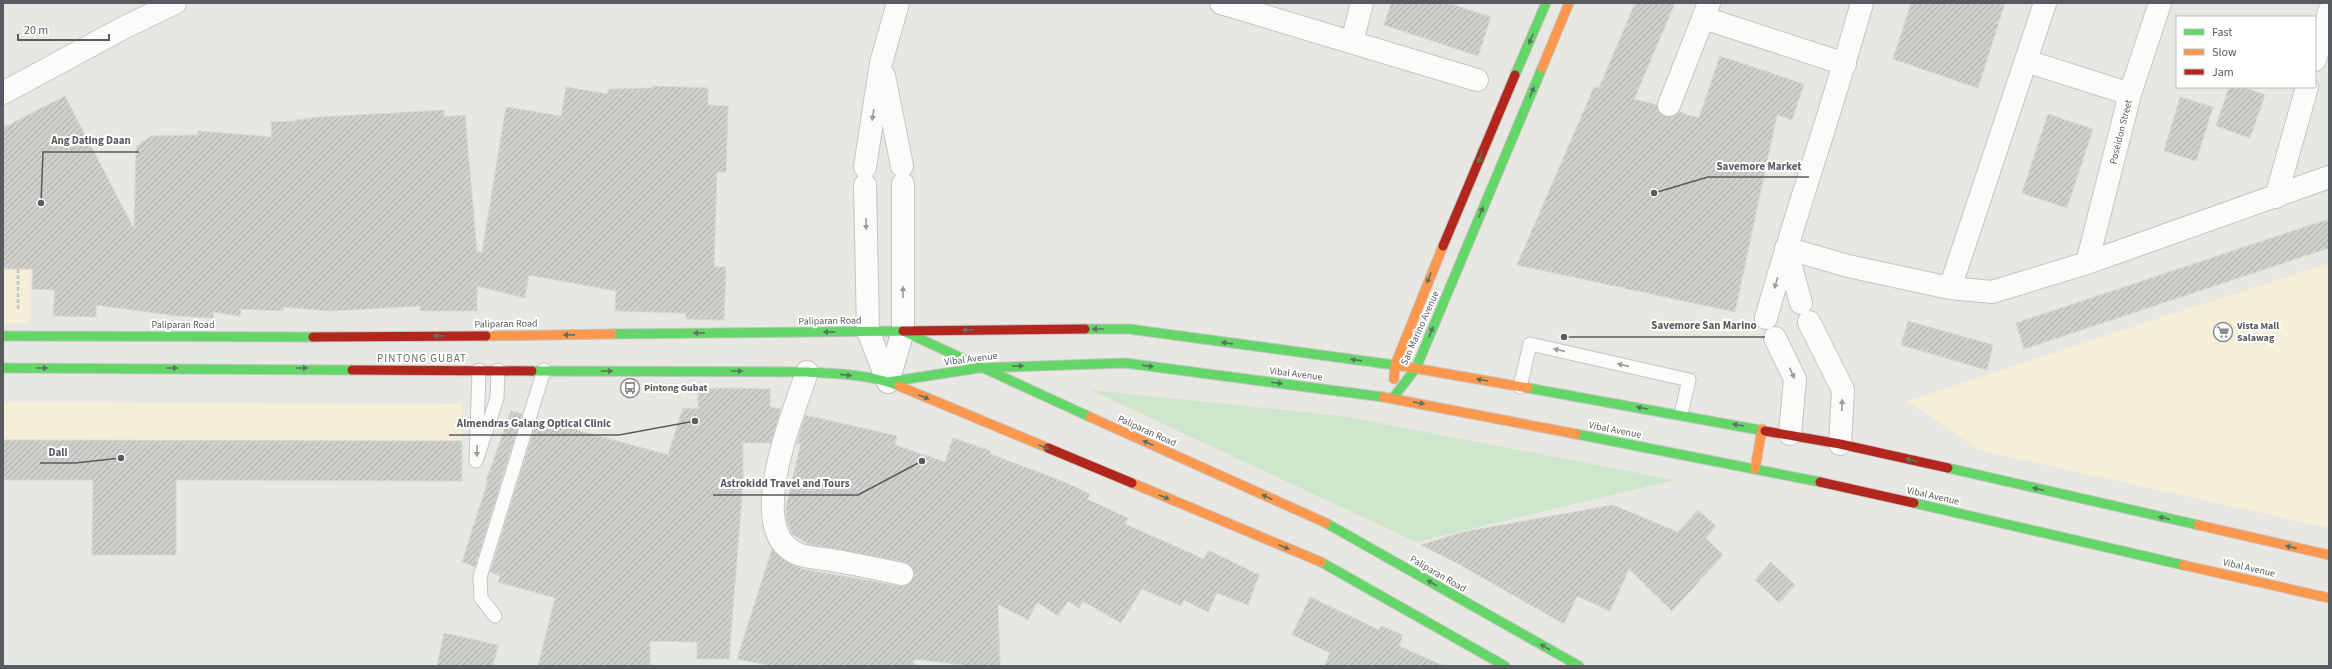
<svg xmlns="http://www.w3.org/2000/svg" width="2332" height="669" font-family="'Source Sans 3',sans-serif">
<style>
.commercial{fill:#f5efd8}
.grass{fill:#cee6cc}
.building{fill:url(#building-hatch);stroke:#d8d6d1}
.lines{fill:none;stroke-linecap:round;stroke-linejoin:round}
.lane-casing{stroke:#c5c5c4;stroke-width:15}
.street-casing{stroke:#c5c5c4;stroke-width:24}
.fast-casing{stroke:#c5c5c4;stroke-width:11}
.slow-casing{stroke:#c5c5c4;stroke-width:11}
.jam-casing{stroke:#c5c5c4;stroke-width:11}
.path{stroke:#c3c8c5;stroke-width:2.5;stroke-dasharray:4 2;stroke-linecap:butt}
.lane{stroke:#fcfbfb;stroke-width:13}
.street{stroke:#fcfbfb;stroke-width:22}
.fast{stroke:#63d668;stroke-width:9}
.slow{stroke:#ff974d;stroke-width:9}
.jam{stroke:#b3261e;stroke-width:9}
.oneway{fill:#5a7462}
.oneway2{fill:#9a9b9e}
.labels{text-anchor:middle;dominant-baseline:central;stroke-width:4;stroke-linejoin:round;paint-order:stroke}
.street-label{font-size:10px;fill:#585b60;stroke:#fff}
.poi-label{font-size:10px;font-weight:bold;fill:#585b60;stroke:#fff;text-anchor:start}
.neighbourhood-label{font-size:11px;letter-spacing:1px;fill:#686d72;stroke:#fff}
.leader{fill:none;stroke:#585b60;stroke-width:1.5}
.callout-dot{fill:#585b60;stroke:#fff;stroke-width:1.5}
.callout-label{font-size:11px;text-anchor:middle;font-weight:bold;fill:#585b60;stroke:#fff;stroke-width:4;stroke-linejoin:round;paint-order:stroke}
</style>
<defs>
<pattern id="building-hatch" width="6" height="6" patternUnits="userSpaceOnUse"><rect width="6" height="6" fill="#d0cfcc"/><path d="M-1 1l2-2M0 6l6-6M5 7l2-2" fill="none" stroke="#acaba9"/></pattern>
</defs>
<rect width="100%" height="100%" fill="#e8e7e2"/>
<path class="commercial" d="M3,228H31L30,323H3Z
M2329,263V528L1979,450L1907,401Z
M3,402L462,404V481L3,480Z"/>
<path class="grass" d="M1091,390L1342,416L1674,480L1416,542Z"/>
<path class="building" d="M1391,3H1447L1491,17L1478,56L1384,25Z
M1635,3H1675L1634,99L1657,105L1659,112L1664,116L1671,117L1679,112L1699,118L1720,56L1804,84L1792,120L1777,115L1735,312L1517,265L1594,87L1599,88Z
M1911,3H2005L1978,88L1893,59Z
M652,86L708,88V105L728,106L726,172H717L714,267H726L724,320L686,319V313L615,311L616,291L529,275L525,298L477,286V311H420V306L330,311L283,307V311L241,309L240,316L213,312V318L176,316L96,305V317L53,316L55,290L32,289L33,269H3V128L65,96L134,229L136,147L151,136L198,135V131L272,137L271,122L296,121V120L321,117L444,110V117L465,115L477,252H482L506,107L561,116L566,87L608,94V89L652,88Z
M2229,87H2243L2265,95L2250,138L2216,126Z
M2180,97L2213,107L2196,161L2164,151Z
M2048,114L2093,129L2067,208L2022,193Z
M2329,219V248L2024,349L2016,323Z
M1908,321L1993,345L1987,370L1901,345Z
M722,388L770,389V407L781,409L771,443H743V483L729,659H697V642L650,641V666H538L555,598L498,582L500,576L490,572L537,419L668,455L683,408L698,409V390Z
M511,411L522,414L475,567L462,562L488,481H486Z
M805,415L897,436L895,445L945,462L953,438L991,451L990,454L1062,481L1090,494L1087,499L1128,518L1125,524L1204,559L1208,550L1259,575L1248,605L1217,593L1208,612L1184,600L1181,606L1142,589L1121,623L1083,601L1079,608L1068,601L1058,616L1037,602L1028,620L998,605L1000,666H971L914,659V666H773L737,659L772,549L791,564L803,569L899,586H906L914,577V570L905,562L808,544L792,534L786,519V506L801,443H797Z
M3,440L462,441V481L176,480V555H92L93,480H3Z
M1613,505L1678,532L1698,510L1716,526L1706,538L1723,555L1672,611L1629,569L1610,611L1577,596L1564,624L1455,562L1421,545L1463,532Z
M1771,562L1795,585L1779,603L1755,580Z
M1310,597L1379,630L1381,626L1403,635L1399,646L1444,666H1324L1330,653L1292,635Z
M444,633L498,645L493,666H437Z"/>
<g class="lines">
<defs>
<path id="lane" d="M479,370L476,461L497,398L498,370
M1520,387L1530,344L1689,380L1681,414
M495,616L481,598L480,577L544,370"/>
<path id="street" d="M1221,3L1477,80
M1704,18L1845,64
M1352,42L1362,3
M2315,60L2329,12
M2026,61L2130,94
M884,76L902,166
M3,93L125,27L175,3
M1669,105L1709,3
M865,167L881,63L898,3
M865,185L868,331L888,382
M2276,197L2307,87
M1786,248L1848,266L1950,288L1992,292L2087,263L2329,177
M1786,249L1801,303
M2087,263L2130,94L2160,3
M1950,288L2045,3
M1766,318C1796,212 1832,109 1862,3
M1809,322L1843,390L1840,444
M1775,338L1795,379L1790,434
M807,372C795,410 742,532 798,554C807,558 821,558 831,560C855,564 878,569 902,574
M888,382L903,331V184"/>
<path id="fast" d="M1515,75L1546,3
M1085,329H1129L1402,366
M612,334L903,331L1090,417
M3,336L313,337
M3,368L352,370
M532,371L807,372C838,374 870,374 899,386
M888,382L979,368L1125,363L1383,397
M1528,388L1765,431
M1393,398L1416,368L1542,68
M1576,434L1820,482
M1948,468L2198,525
M1914,503L2183,565
M1326,523L1579,666
M1321,562L1505,666"/>
<path id="slow" d="M1542,68L1569,3
M486,336L612,334
M1402,366L1528,388
M1394,379L1395,365L1443,246
M899,386L1048,448
M1383,397L1576,434
M1090,417L1326,523
M1755,469L1762,429
M1132,483L1321,562
M2198,525L2329,555
M2183,565L2329,598"/>
<path id="jam" d="M1443,246L1515,75
M903,331L1085,329
M313,337L486,336
M352,370L532,371
M1765,431L1840,444L1948,468
M1048,448L1132,483
M1820,482L1914,503"/>
</defs>
<use href="#lane" class="lane-casing"/>
<use href="#street" class="street-casing"/>
<use href="#fast" class="fast-casing"/>
<use href="#slow" class="slow-casing"/>
<use href="#jam" class="jam-casing"/>
<path class="path" d="M1628,289L1632,271
M18,309V269"/>
<use href="#lane" class="lane"/>
<use href="#street" class="street"/>
<use href="#fast" class="fast"/>
<use href="#slow" class="slow"/>
<use href="#jam" class="jam"/>
</g>
<defs><path id="oneway-solid" d="M-6-.8H1V-3.2L6.5 0L1 3.2V.8H-6Z"/></defs>
<g class="oneway">
<use href="#oneway-solid" transform="translate(1531 39) rotate(113)"/>
<use href="#oneway-solid" transform="translate(1532 92) rotate(-67)"/>
<use href="#oneway-solid" transform="translate(1480 158) rotate(113)"/>
<use href="#oneway-solid" transform="translate(1481 212) rotate(-67)"/>
<use href="#oneway-solid" transform="translate(1429 278) rotate(111)"/>
<use href="#oneway-solid" transform="translate(1098 329) rotate(-180)"/>
<use href="#oneway-solid" transform="translate(968 330) rotate(179)"/>
<use href="#oneway-solid" transform="translate(829 332) rotate(179)"/>
<use href="#oneway-solid" transform="translate(1431 332) rotate(-67)"/>
<use href="#oneway-solid" transform="translate(699 333) rotate(179)"/>
<use href="#oneway-solid" transform="translate(569 335) rotate(179)"/>
<use href="#oneway-solid" transform="translate(439 336) rotate(179)"/>
<use href="#oneway-solid" transform="translate(1227 343) rotate(-172)"/>
<use href="#oneway-solid" transform="translate(1356 360) rotate(-172)"/>
<use href="#oneway-solid" transform="translate(1018 366) rotate(-3)"/>
<use href="#oneway-solid" transform="translate(1148 366) rotate(7)"/>
<use href="#oneway-solid" transform="translate(42 368)"/>
<use href="#oneway-solid" transform="translate(172 368)"/>
<use href="#oneway-solid" transform="translate(302 368)"/>
<use href="#oneway-solid" transform="translate(607 371)"/>
<use href="#oneway-solid" transform="translate(737 371)"/>
<use href="#oneway-solid" transform="translate(846 375) rotate(6)"/>
<use href="#oneway-solid" transform="translate(1482 380) rotate(-170)"/>
<use href="#oneway-solid" transform="translate(1277 383) rotate(7)"/>
<use href="#oneway-solid" transform="translate(924 397) rotate(23)"/>
<use href="#oneway-solid" transform="translate(1419 403) rotate(11)"/>
<use href="#oneway-solid" transform="translate(1642 408) rotate(-170)"/>
<use href="#oneway-solid" transform="translate(1738 425) rotate(-170)"/>
<use href="#oneway-solid" transform="translate(1148 443) rotate(-156)"/>
<use href="#oneway-solid" transform="translate(1044 447) rotate(23)"/>
<use href="#oneway-solid" transform="translate(1911 460) rotate(-167)"/>
<use href="#oneway-solid" transform="translate(2038 489) rotate(-167)"/>
<use href="#oneway-solid" transform="translate(1164 497) rotate(23)"/>
<use href="#oneway-solid" transform="translate(1267 497) rotate(-156)"/>
<use href="#oneway-solid" transform="translate(2164 518) rotate(-167)"/>
<use href="#oneway-solid" transform="translate(1284 547) rotate(23)"/>
<use href="#oneway-solid" transform="translate(2291 547) rotate(-167)"/>
<use href="#oneway-solid" transform="translate(1432 583) rotate(-150)"/>
<use href="#oneway-solid" transform="translate(1545 647) rotate(-150)"/>
</g>
<g class="oneway2">
<use href="#oneway-solid" transform="translate(873 115) rotate(99)"/>
<use href="#oneway-solid" transform="translate(866 224) rotate(89)"/>
<use href="#oneway-solid" transform="translate(1776 283) rotate(106)"/>
<use href="#oneway-solid" transform="translate(903 292) rotate(-90)"/>
<use href="#oneway-solid" transform="translate(1559 350) rotate(-167)"/>
<use href="#oneway-solid" transform="translate(1623 365) rotate(-167)"/>
<use href="#oneway-solid" transform="translate(1792 373) rotate(65)"/>
<use href="#oneway-solid" transform="translate(1842 405) rotate(-87)"/>
<use href="#oneway-solid" transform="translate(477 451) rotate(92)"/>
</g>
<defs>
<symbol id="supermarket-ring" viewBox="-11 -11 22 22"><circle r="9.5" fill="#fff" stroke="#8a8c8e" stroke-width="1.5"/><path d="M-6-5.5h2.5l.6 2H6L4.5 2H-2.5L-4.4-4H-6ZM-1.5 3.2a1.3 1.3 0 1 0 .1 0ZM3 3.2a1.3 1.3 0 1 0 .1 0Z" fill="#8a8c8e"/></symbol>
<symbol id="bus-ring" viewBox="-11 -11 22 22"><circle r="9.5" fill="#fff" stroke="#8a8c8e" stroke-width="1.5"/><path d="M-5-6H5V4H4V6H2V4H-2V6H-4V4H-5ZM-3.5-4V0h7V-4ZM-3.5 1.2v1.5H-2V1.2ZM2 1.2v1.5H3.5V1.2Z" fill="#8a8c8e"/></symbol>
</defs>
<g fill-rule="evenodd">
<use href="#supermarket-ring" x="2212" y="321" width="22" height="22"/>
<use href="#bus-ring" x="619" y="377" width="22" height="22"/>
</g>
<g class="labels">
<g class="street-label">
<text transform="translate(2121 132) rotate(-76)">Poseidon Street</text>
<text transform="translate(830 321) rotate(-1)">Paliparan Road</text>
<text transform="translate(506 324) rotate(-1)">Paliparan Road</text>
<text x="183" y="325">Paliparan Road</text>
<text transform="translate(1420 328) rotate(-66)">San Marino Avenue</text>
<text transform="translate(971 359) rotate(-7)">Vibal Avenue</text>
<text transform="translate(1296 374) rotate(7)">Vibal Avenue</text>
<text transform="translate(1615 430) rotate(11)">Vibal Avenue</text>
<text transform="translate(1147 431) rotate(24)">Paliparan Road</text>
<text transform="translate(1933 496) rotate(13)">Vibal Avenue</text>
<text transform="translate(2249 568) rotate(13)">Vibal Avenue</text>
<text transform="translate(1438 574) rotate(30)">Paliparan Road</text>
</g>
<g class="poi-label">
<text x="2237" y="326">Vista Mall<tspan x="2237" dy="12">Salawag</tspan></text>
<text x="644" y="388">Pintong Gubat</text>
</g>
<g class="neighbourhood-label">
<text x="422" y="358">PINTONG GUBAT</text>
</g>
</g>
<path class="leader" d="M41 203L43 152H139M1654 193L1708 177H1809M1564 337L1644 337H1765M695 421L619 435H449M121 458L75 463H40M922 461L858 495H713"/>
<g class="callout-dot">
<circle cx="41" cy="203" r="4"/>
<circle cx="1654" cy="193" r="4"/>
<circle cx="1564" cy="337" r="4"/>
<circle cx="695" cy="421" r="4"/>
<circle cx="121" cy="458" r="4"/>
<circle cx="922" cy="461" r="4"/>
</g>
<g class="callout-label">
<text x="91" y="144">Ang Dating Daan</text>
<text x="1759" y="170">Savemore Market</text>
<text x="1704" y="329">Savemore San Marino</text>
<text x="534" y="427">Almendras Galang Optical Clinic</text>
<text x="58" y="456">Dali</text>
<text x="785" y="487">Astrokidd Travel and Tours</text>
</g>
<rect width="2332" height="669" fill="none" stroke="#585b60" stroke-width="8"/>
<rect x="2176" y="16" width="140" height="72" fill="#ffffff" stroke="#bcbdbf"/>
<rect x="2184" y="29" width="20" height="6" fill="#63d668" stroke="#bcbdbf"/>
<text x="2212" y="36" font-size="12" fill="#585b60">Fast</text>
<rect x="2184" y="49" width="20" height="6" fill="#ff974d" stroke="#bcbdbf"/>
<text x="2212" y="56" font-size="12" fill="#585b60">Slow</text>
<rect x="2184" y="69" width="20" height="6" fill="#b3261e" stroke="#bcbdbf"/>
<text x="2212" y="76" font-size="12" fill="#585b60">Jam</text>
<path d="M18 34v6h91v-6" fill="none" stroke="#585b60" stroke-width="2"/>
<text x="24" y="34" font-size="12" fill="#585b60" stroke="#ffffff" stroke-width="3" paint-order="stroke">20 m</text>
</svg>
